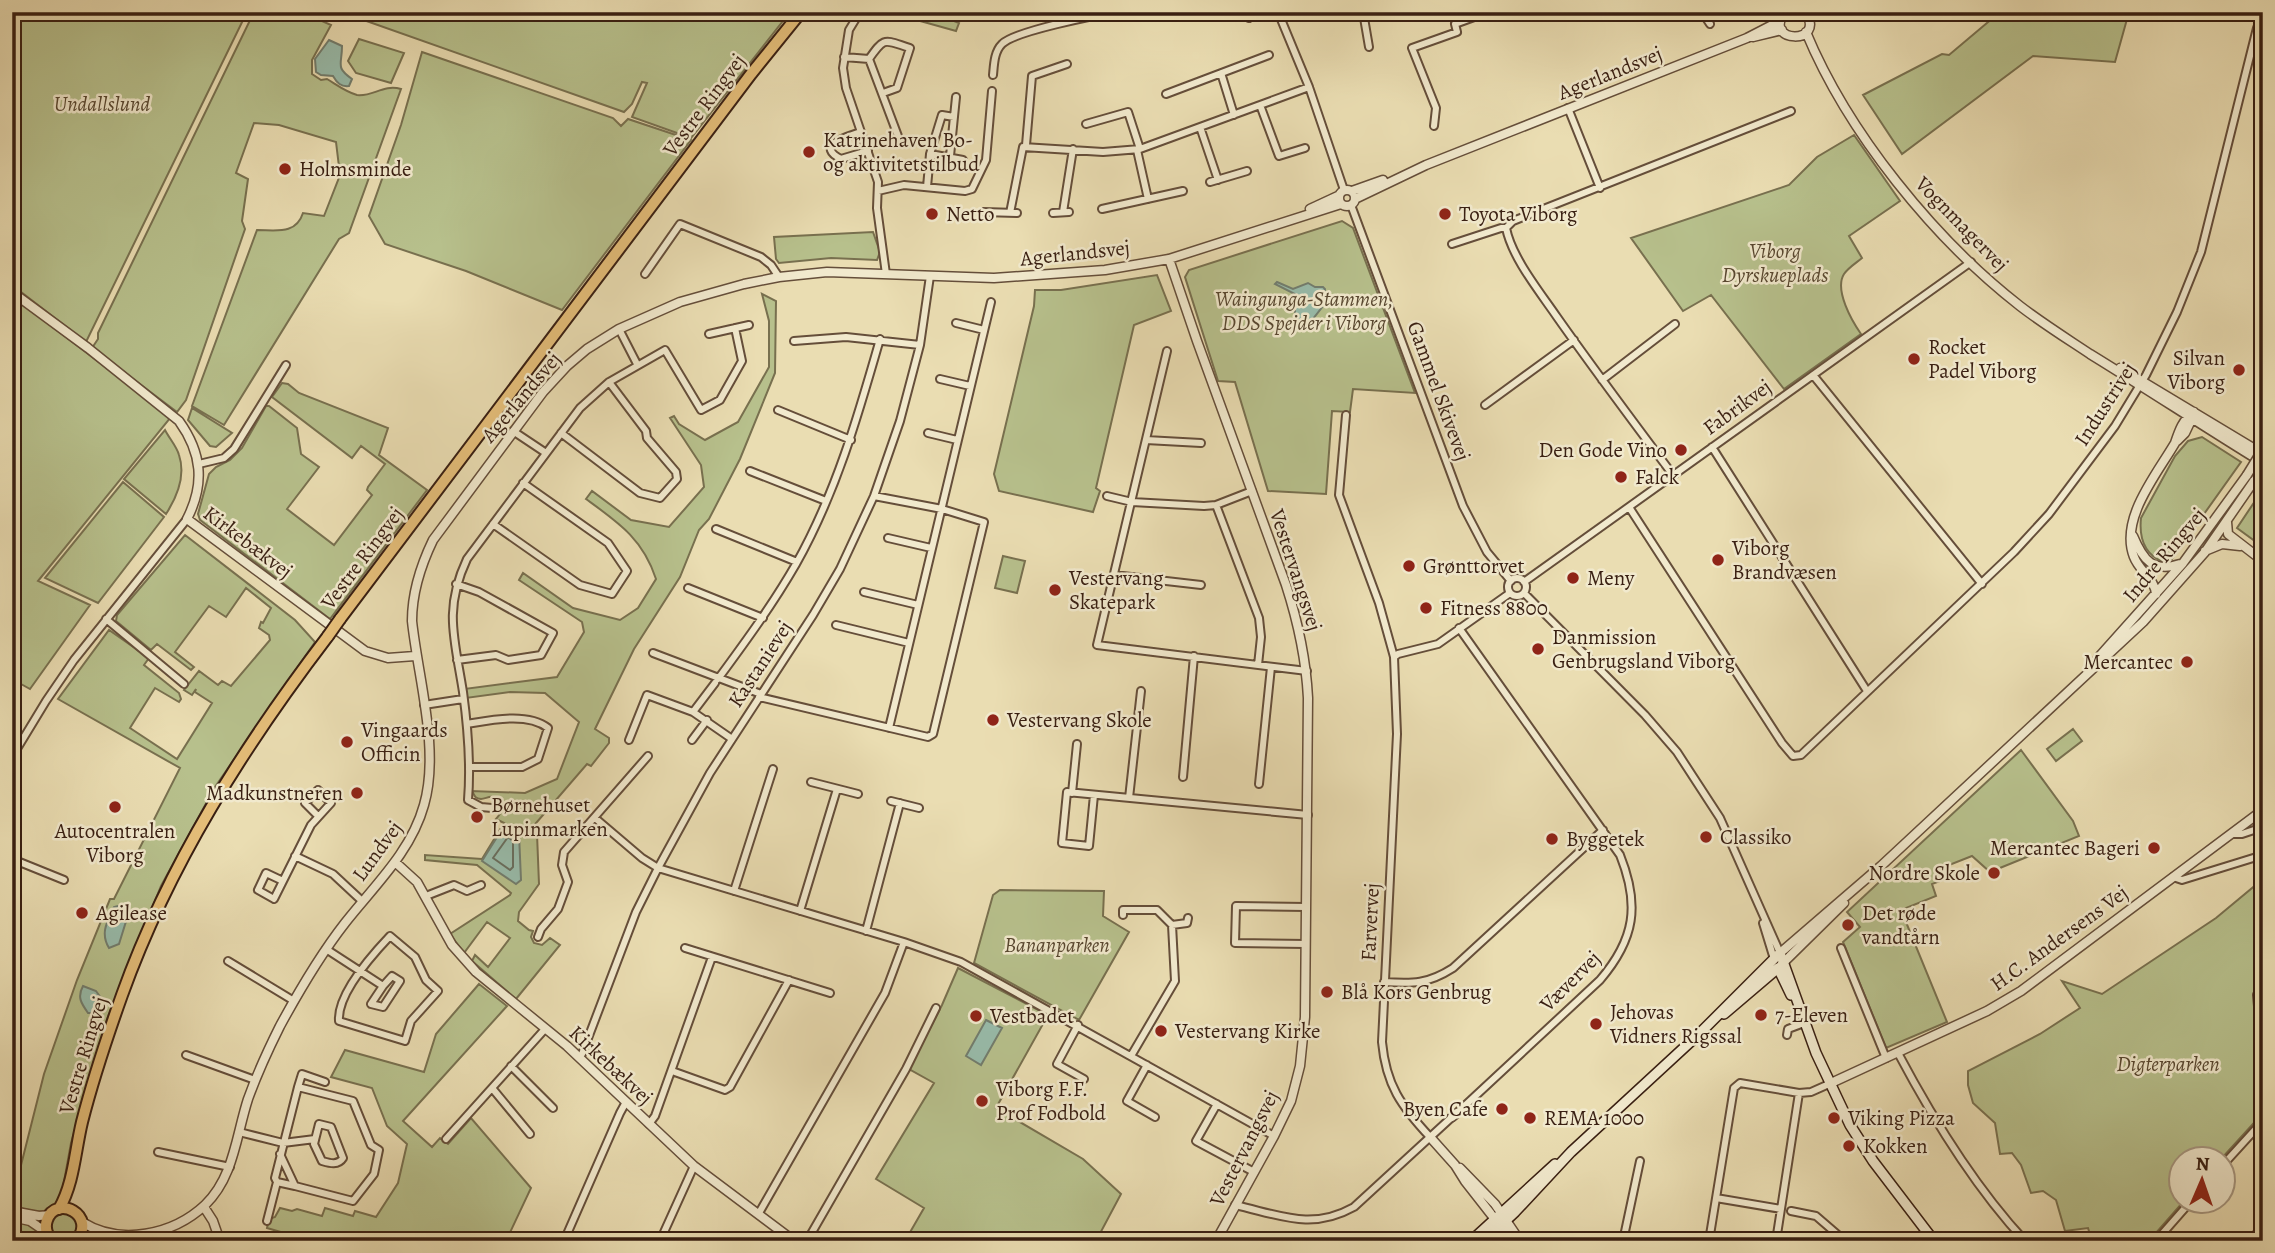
<svg xmlns="http://www.w3.org/2000/svg" width="2275" height="1253" font-family="Alegreya,serif">
<style>
.green{fill:#b7c08c;stroke:#78704f;stroke-width:2}
.water{fill:#98bcab;stroke:#727d6e;stroke-width:2}
.lines{fill:none;stroke-linecap:round;stroke-linejoin:round}
.shore{stroke:#686e5e;stroke-width:2}
.minor-casing{stroke:#654e3a;stroke-width:10}
.tertiary-casing{stroke:#654e3a;stroke-width:11}
.secondary-casing{stroke:#391f12;stroke-width:12}
.primary-casing{stroke:#391f12;stroke-width:14}
.minor{stroke:#f1e9cd;stroke-width:6}
.tertiary{stroke:#f1e9cd;stroke-width:8}
.secondary{stroke:#f1e9cd;stroke-width:9}
.primary{stroke:#e5be79;stroke-width:10}
.tertiary-bridge-casing{stroke:#654e3a;stroke-width:11;stroke-linecap:butt}
.primary-bridge-casing{stroke:#391f12;stroke-width:14;stroke-linecap:butt}
.tertiary-bridge{stroke:#f1e9cd;stroke-width:8}
.primary-bridge{stroke:#e5be79;stroke-width:10}
.poi-dot{fill:#8f2418;stroke:#f1e9cd;stroke-width:2.5}
.labels{text-anchor:middle;dominant-baseline:central;stroke-width:5;stroke-linejoin:round;paint-order:stroke}
.street-label{font-size:21px;fill:#391f12;stroke:#f1e9cd}
.park-label{font-size:21px;font-style:italic;fill:#584730;stroke:#f1e9cd}
.poi-label{font-size:21px;fill:#391f12;stroke:#f1e9cd;text-anchor:start}
</style>
<rect width="100%" height="100%" fill="#eaddb2"/>
<filter id="stains"><feTurbulence type="fractalNoise" baseFrequency=".00286" numOctaves="4"/><feColorMatrix values="0 0 0 0 .2 0 0 0 0 .09 0 0 0 0 .02 0 0 0 .5 -.17"/></filter>
<radialGradient id="worn" r=".72"><stop offset=".6" stop-color="#630" stop-opacity="0"/><stop offset="1" stop-color="#630" stop-opacity=".3"/></radialGradient>
<path class="green" d="M12,12H247L86,342L12,285Z
M254,12H302L331,25L312,60V74L321,80L327,79C337,85 346,92 357,95C373,97 383,84 401,89L349,233L339,239L224,425L192,406L257,230C276,230 296,235 303,213L324,216L340,175L336,142L279,125L254,123L236,173L248,179L242,221L245,229L186,400L177,412L92,348L98,339V333Z
M341,12H790L691,138L632,117L647,83L642,82L632,104L624,112Z
M888,12H932L959,23L956,31Z
M2000,12H2129L2115,62L2033,56L1902,154L1863,95L1942,54L1949,55Z
M359,39L404,53L391,83L356,73L348,61Z
M422,52L613,118L621,126L628,119L691,140L562,310L466,271L385,244L369,216L401,125Z
M1854,135L1900,201L1849,236L1862,258C1856,263 1848,268 1844,274C1834,290 1852,321 1861,334L1784,389L1711,295L1683,311L1631,238L1789,185L1817,157Z
M1342,221L1353,228L1415,393L1353,389L1350,412L1332,411L1326,494L1268,491L1235,382L1218,381L1185,277L1189,270Z
M873,232L880,252L877,260L831,258L779,263L776,259L774,237Z
M1157,275L1171,311L1134,325L1096,488L1100,491L1093,512L999,491L994,474L1034,306L1035,290H1061Z
M762,294L776,301L775,373L740,459L709,519L699,530L680,577L634,649L595,729L609,738V743L591,766L587,764L530,830L537,834L539,884L519,912L518,921L529,930L533,931L531,937L534,943L542,945L550,938L560,945L516,999L472,961L475,955L488,967L510,938L487,922L464,953L450,934L510,895L511,893L477,865L425,860V855L482,859L504,823L496,819C503,812 506,798 493,797C489,796 485,799 481,799C474,798 475,796 472,791L525,793L557,779L579,722L545,693L510,692L466,698L464,689L557,677L584,632L582,622L519,580L523,573L573,608L620,620L638,608L656,579C643,539 619,523 586,499L592,491L631,520L669,527L704,487L701,465L670,418L674,416L679,424L705,440L738,422L769,367V321Z
M12,296L171,417L38,581L90,605L30,689L12,679Z
M282,383L288,384L299,393L388,428L379,455L427,490L330,619L200,520L198,514L209,474L216,467L230,460L242,448L266,406H269L297,428L301,454L319,467L287,509L334,545L372,495L367,490L368,487L385,464L361,446L352,458L272,397Z
M192,408L232,433L216,447L210,446L188,420Z
M165,430C169,438 177,447 179,455C186,476 177,497 166,514L124,479Z
M2202,437L2241,462L2172,559L2163,562C2144,554 2139,537 2141,518L2175,456L2188,441Z
M123,482L164,517L98,603L45,578Z
M2263,489V547L2237,528Z
M185,535L295,620L315,642L215,787L161,886L107,1019L71,1143L61,1198L53,1207L44,1211L36,1212L12,1206V1184L16,1185L44,1074L77,980L110,899H114L180,768L58,699L109,630L149,658L144,665L179,693L181,699L179,702L155,688L130,728L177,759L212,703L195,692L196,689L192,695L184,690L199,671L218,685L222,681L231,686L270,640L269,635L259,628L261,622L263,623L271,608L246,588L226,617L209,606L175,652L194,667L191,670L157,644L151,650L116,621L117,615Z
M1003,556L1025,561L1017,593L995,588Z
M2073,729L2082,741L2056,761L2047,749Z
M2021,750L2073,821L2079,836L1990,872L1972,856L1949,865L1953,876L1932,884L1936,896L1901,910L1947,1022L1886,1048L1843,942L1860,927L1847,912Z
M2263,879V1113L2222,1158H2180V1200L2184,1201L2149,1241H2092L2088,1228L2065,1231L2056,1200L2043,1191L2031,1193L2021,1165L2012,1153L2000,1154L1995,1123L1973,1103L1968,1085V1071L2040,1034L2080,1008L2062,981L2102,994L2216,918Z
M1000,890L1104,891L1103,916L1129,932L1079,1020L974,963L993,895Z
M958,968L1048,1015L996,1108L1083,1159L1121,1194L1096,1241H905L924,1208L876,1179L934,1083L909,1069L942,1005Z
M479,984L507,1006L403,1121L432,1147L440,1138L448,1144L471,1118L531,1188L506,1241H304L301,1238L267,1228L269,1219L275,1217L280,1208L292,1211L297,1209L322,1216L325,1208L353,1216L355,1211L376,1217L398,1183L407,1144L387,1126L372,1088L331,1077L345,1050L424,1072L436,1034Z
M50 1227a14 14 0 1 1 28 0a14 14 0 1 1-28 0Z
M12,1219C28,1223 38,1226 46,1241H19L12,1237Z"/>
<path class="water" d="M329,40L342,46C342,65 335,67 352,79L349,86C341,87 337,83 333,76L321,75L316,72L315,59Z
M1277,282L1293,289L1308,283L1315,287H1323L1325,289L1323,306L1312,320L1300,323L1295,314V294L1275,284Z
M504,826L519,834L521,880L516,884L482,861Z
M118,906L126,908L128,915L119,944L109,948C100,933 107,922 114,907Z
M83,986L96,991L101,998L93,1013H88C81,1003 77,997 83,986Z
M986,1020L1002,1028L981,1065L966,1056Z"/>
<g class="lines">
<path class="shore" d="M508,837L513,841V867L510,870L493,858Z"/>
<defs>
<path id="minor" d="M860,12L849,30L843,68L846,88L878,182L877,208L886,274
M1245,12L1249,18
M1278,12L1309,87L1344,190
M1363,12L1369,47
M1702,12L1710,24
M1337,14L1360,12
M844,57L869,59C885,36 884,40 910,48L897,88L883,93
M869,59L898,136
M1221,73L1234,115
M993,75C994,65 994,52 1002,44C1015,31 1096,15 1117,12
M1166,94L1269,55
M1260,105L1279,156L1305,148
M1568,108L1600,188
M1086,124L1128,112L1140,149
M1434,126L1436,108L1412,48L1457,32L1455,24L1488,12
M1200,127L1218,180
M861,132C850,136 813,145 841,159L868,151
M1026,145L1032,76L1067,64
M1137,150L1148,199
M930,154L963,160
M950,156L956,97
M1210,182L1247,171
M927,187L930,154L942,115L954,117
M878,191L904,185L965,191L972,189L986,160L992,91
M1351,205L1463,506L1487,552L1511,581
M1102,209L1183,191
M983,212L1017,213
M1063,212L1073,149
M1010,213L1023,147L1103,152L1140,149L1309,87
M1053,213L1069,212
M1506,228C1512,258 1540,292 1557,317C1595,371 1634,423 1673,475
M1452,244L1501,228H1506L1513,221L1791,111
M645,274L680,224L761,257L771,265L779,277
M956,323L984,330
M619,329L637,364
M709,334L749,325
M794,341L846,337L920,345
M1167,351L1097,645L1307,671
M1813,375L1982,584
M940,379L970,386
M1602,380L1675,324
M1485,405L1574,340
M778,410L851,440
M1346,415L1339,495L1379,603L1394,657
M513,431L546,453
M561,433L640,493L660,498L677,479L676,472L647,438L646,431L609,382
M928,433L957,440
M1146,440L1201,443
M1712,447L1867,691
M199,464L224,458L234,449L286,365
M750,471L826,501
M1107,496L1132,502L1204,506L1216,505L1252,491
M1216,505L1259,618L1261,637L1258,665
M1629,507L1782,743L1793,756L1801,755L2014,552L2049,514L2115,426L2146,375L2177,312L2201,252L2257,28L2263,13
M493,524L580,585L612,594L627,571L608,543L523,483
M716,529L797,562
M888,538L931,548
M1114,575L1201,585
M1508 587a9 9 0 1 1 18 0a9 9 0 1 1-18 0Z
M1524,582L1971,262
M456,584L479,592L553,633L541,655L508,660L496,655L457,660
M688,588L763,618
M864,592L918,605
M1524,593L1645,715L1677,752L1720,818L1780,953
M106,619L184,684
M836,625L909,643
M653,653L761,694
M718,679C746,641 773,604 796,564C836,493 858,416 880,339
M759,697L928,737L933,734L984,522L942,509L874,496
M424,705L463,699
M693,712L715,683
M467,724C491,720 528,712 548,728L538,759L522,767H471
M889,728L991,302
M629,740L647,695L693,712L732,739
M692,740L707,720
M12,757L46,701L74,660L187,519
M1183,777L1194,656
M811,782L858,794
M1259,784L1271,667
M1072,793L1077,744
M1094,795L1089,846L1062,843L1067,792L1308,815
M1129,798L1141,691
M891,801L919,808
M492,808L481,807L468,800C471,763 468,729 463,692C455,640 443,610 467,559L580,408L609,382L665,350L701,410L720,400L742,361L735,328
M595,818L642,858L658,868L904,942L961,962L1274,1136
M2231,834H2242L2263,827
M295,856L333,874L362,901
M12,859L64,880
M2173,877L2182,880L2263,855
M283,881L274,899L258,890L266,873L283,881L311,825L331,803L318,790L305,803L318,816
M734,891L773,769
M426,896L454,885L467,891L481,885
M800,911L837,789
M1123,915V910H1157L1172,925L1175,981L1131,1056
M1763,923L1774,959
M1172,925L1187,923L1188,918
M866,931L900,803
M390,936L415,957L426,980L438,991L411,1021L405,1041L339,1021C337,994 372,955 390,936Z
M538,937L541,929L558,909L568,882L562,865L564,852L648,756
M1306,944L1235,943L1236,906L1306,907
M685,948L830,993
M1841,948L1886,1058
M326,949L383,986L371,1004L383,1007L400,981L392,976L383,986
M228,961L294,1001
M1384,982C1413,984 1428,984 1453,968L1603,830
M2263,993L2257,995L2263,1062
M1078,1025L1057,1064L1084,1079
M1787,1035L1788,1029L1804,1023
M1898,1053C1933,1119 1974,1186 2025,1241
M186,1055L255,1080
M579,1057L582,1054L636,912L658,868L710,773L813,615L840,569L874,496L900,421L920,345L930,276
M1147,1065L1127,1101L1155,1117
M511,1066L553,1108
M672,1071L725,1090L730,1087L789,980
M492,1088L530,1134
M1217,1104L1196,1141L1254,1172
M1457,1113L1600,980C1635,939 1640,905 1620,855L1459,628
M319,1124L331,1127L343,1158C338,1166 329,1163 322,1161L314,1144Z
M649,1124L655,1116L712,957
M239,1132L283,1143L315,1139
M1430,1137C1401,1106 1386,1085 1382,1042L1397,734L1394,657L1398,654L1438,644L1510,593
M446,1139L545,1029
M158,1152L230,1167
M280,1154L295,1186L353,1201L374,1174L379,1150L371,1145L353,1101L298,1087
M2222,1166L2263,1121
M295,1186L277,1182L275,1178L298,1087L302,1074L325,1082
M1716,1198L1781,1209
M1235,1205C1280,1215 1311,1231 1354,1207L1452,1117
M1791,1211L1816,1216L1845,1241
M759,1213L885,993L904,942
M267,1221L277,1182
M564,1241L620,1113L626,1102
M660,1241L694,1166
M807,1241L906,1069L936,1008
M1623,1241L1640,1161
M1709,1241L1734,1088L1740,1083L1799,1093L1811,1092L1829,1084
M1776,1241L1799,1093
M2156,1241L2192,1200
M2251,1241L2263,1225"/>
<path id="tertiary" d="M1785,12C1761,44 1828,45 1805,12
M1809,20L1819,12
M1806,32C1848,133 1934,239 2020,306C2042,323 2066,338 2090,354C2147,389 2203,426 2260,461
M1753,37L1782,30
M1339 198a8 8 0 1 1 16 0a8 8 0 1 1-16 0Z
M1352,191L1383,180
M1355,199L1426,165L1747,38L1780,21
M1310,209L1338,196
M1169,259L1197,341L1286,585C1298,622 1306,659 1308,698L1305,1017L1300,1066L1291,1101L1274,1136L1216,1241
M12,292L88,348L179,421C202,453 205,484 187,519L365,651L388,658L415,656
M2120,368L2263,454
M2177,441L2185,433L2194,414
M2227,522L2228,534L2263,561
M2133,536C2143,560 2153,573 2180,564
M2205,551L2222,544L2240,546
M2156,594C2155,579 2139,571 2134,557C2119,519 2157,474 2175,443C2179,431 2183,419 2194,412
M2098,658L2183,563L2247,475
M395,862L417,882L452,945L476,972L567,1046L694,1166L794,1241
M1780,953L1881,866L2143,622L2205,552L2263,468
M1781,965L1844,903
M1829,1084L1987,1011L2021,991L2263,810
M1452,1117L1457,1113
M1430,1137L1455,1165L1465,1181L1512,1241
M1460,1168L1495,1204L1520,1241
M204,1207L213,1221L220,1241
M12,1211L39,1216L50,1215
M12,1217L30,1221L46,1232
M82,1222C120,1246 173,1235 205,1205C234,1177 236,1136 248,1099C257,1074 268,1050 280,1026C299,991 320,955 345,923C374,886 411,852 424,805C440,750 418,678 412,621C412,592 420,567 433,540L543,392L567,366L587,349L619,329L680,302L744,284L779,277L827,272L994,278L1105,270L1169,259L1341,204"/>
<path id="secondary" d="M1724,1014L1778,968L1791,995
M1471,1241L1555,1164
M1484,1241L1515,1212L1571,1152L1700,1033L1780,953L1816,1053L1850,1125L1873,1161L1934,1241"/>
<path id="primary" d="M340,619L751,74L801,12
M59,1209C74,1183 75,1151 82,1122C93,1079 107,1037 122,995C169,864 244,746 328,636
M52,1241C47,1235 44,1228 47,1220C56,1194 98,1215 76,1241"/>
</defs>
<use href="#minor" class="minor-casing"/>
<use href="#tertiary" class="tertiary-casing"/>
<use href="#secondary" class="secondary-casing"/>
<use href="#primary" class="primary-casing"/>
<use href="#minor" class="minor"/>
<use href="#tertiary" class="tertiary"/>
<use href="#secondary" class="secondary"/>
<use href="#primary" class="primary"/>
<defs>
<path id="tertiary-bridge" d="M2247,475L2263,449"/>
<path id="primary-bridge" d="M328,636L340,619"/>
</defs>
<use href="#tertiary-bridge" class="tertiary-bridge-casing"/>
<use href="#primary-bridge" class="primary-bridge-casing"/>
<use href="#tertiary-bridge" class="tertiary-bridge"/>
<use href="#primary-bridge" class="primary-bridge"/>
</g>
<g class="poi-dot">
<circle cx="809" cy="152" r="7"/>
<circle cx="285" cy="169" r="7"/>
<circle cx="932" cy="214" r="7"/>
<circle cx="1445" cy="214" r="7"/>
<circle cx="1914" cy="359" r="7"/>
<circle cx="2239" cy="370" r="7"/>
<circle cx="1681" cy="450" r="7"/>
<circle cx="1621" cy="477" r="7"/>
<circle cx="1718" cy="560" r="7"/>
<circle cx="1409" cy="566" r="7"/>
<circle cx="1573" cy="578" r="7"/>
<circle cx="1055" cy="590" r="7"/>
<circle cx="1426" cy="608" r="7"/>
<circle cx="1538" cy="649" r="7"/>
<circle cx="2187" cy="662" r="7"/>
<circle cx="993" cy="720" r="7"/>
<circle cx="347" cy="742" r="7"/>
<circle cx="357" cy="793" r="7"/>
<circle cx="115" cy="807" r="7"/>
<circle cx="477" cy="817" r="7"/>
<circle cx="1706" cy="837" r="7"/>
<circle cx="1552" cy="839" r="7"/>
<circle cx="2154" cy="848" r="7"/>
<circle cx="1994" cy="873" r="7"/>
<circle cx="82" cy="913" r="7"/>
<circle cx="1848" cy="925" r="7"/>
<circle cx="1327" cy="992" r="7"/>
<circle cx="1761" cy="1015" r="7"/>
<circle cx="976" cy="1016" r="7"/>
<circle cx="1596" cy="1024" r="7"/>
<circle cx="1161" cy="1031" r="7"/>
<circle cx="982" cy="1101" r="7"/>
<circle cx="1502" cy="1109" r="7"/>
<circle cx="1530" cy="1118" r="7"/>
<circle cx="1834" cy="1118" r="7"/>
<circle cx="1849" cy="1146" r="7"/>
</g>
<g class="labels">
<g class="street-label">
<text transform="translate(1610 73) rotate(-22)">Agerlandsvej</text>
<text transform="translate(704 105) rotate(-53)">Vestre Ringvej</text>
<text transform="translate(1962 224) rotate(46)">Vognmagervej</text>
<text transform="translate(1075 253) rotate(-6)">Agerlandsvej</text>
<text transform="translate(1439 391) rotate(70)">Gammel Skivevej</text>
<text transform="translate(521 397) rotate(-50)">Agerlandsvej</text>
<text transform="translate(2105 404) rotate(-57)">Industrivej</text>
<text transform="translate(1737 407) rotate(-36)">Fabrikvej</text>
<text transform="translate(248 542) rotate(37)">Kirkebækvej</text>
<text transform="translate(2164 555) rotate(-50)">Indre Ringvej</text>
<text transform="translate(362 558) rotate(-53)">Vestre Ringvej</text>
<text transform="translate(1296 570) rotate(72)">Vestervangsvej</text>
<text transform="translate(760 664) rotate(-57)">Kastanievej</text>
<text transform="translate(377 851) rotate(-54)">Lundvej</text>
<text transform="translate(1370 922) rotate(-87)">Farvervej</text>
<text transform="translate(2059 938) rotate(-36)">H.C. Andersens Vej</text>
<text transform="translate(1570 981) rotate(-45)">Vævervej</text>
<text transform="translate(83 1055) rotate(-73)">Vestre Ringvej</text>
<text transform="translate(611 1065) rotate(43)">Kirkebækvej</text>
<text transform="translate(1244 1148) rotate(-63)">Vestervangsvej</text>
</g>
<g class="park-label">
<text x="102" y="104">Undallslund</text>
<text x="1775" y="251">Viborg<tspan x="1775" dy="24">Dyrskueplads</tspan></text>
<text x="1304" y="299">Waingunga-Stammen,<tspan x="1304" dy="24">DDS Spejder i Viborg</tspan></text>
<text x="1057" y="945">Bananparken</text>
<text x="2168" y="1064">Digterparken</text>
</g>
<g class="poi-label">
<text x="823" y="140">Katrinehaven Bo-<tspan x="823" dy="24">og aktivitetstilbud</tspan></text>
<text x="299" y="169">Holmsminde</text>
<text x="946" y="214">Netto</text>
<text x="1459" y="214">Toyota Viborg</text>
<text x="1928" y="347">Rocket<tspan x="1928" dy="24">Padel Viborg</tspan></text>
<text x="2225" y="358" text-anchor="end">Silvan<tspan x="2225" dy="24">Viborg</tspan></text>
<text x="1667" y="450" text-anchor="end">Den Gode Vino</text>
<text x="1635" y="477">Falck</text>
<text x="1732" y="548">Viborg<tspan x="1732" dy="24">Brandvæsen</tspan></text>
<text x="1423" y="566">Grønttorvet</text>
<text x="1069" y="578">Vestervang<tspan x="1069" dy="24">Skatepark</tspan></text>
<text x="1587" y="578">Meny</text>
<text x="1440" y="608">Fitness 8800</text>
<text x="1552" y="637">Danmission<tspan x="1552" dy="24">Genbrugsland Viborg</tspan></text>
<text x="2173" y="662" text-anchor="end">Mercantec</text>
<text x="1007" y="720">Vestervang Skole</text>
<text x="361" y="730">Vingaards<tspan x="361" dy="24">Officin</tspan></text>
<text x="343" y="793" text-anchor="end">Madkunstneren</text>
<text x="491" y="805">Børnehuset<tspan x="491" dy="24">Lupinmarken</tspan></text>
<text x="115" y="831" text-anchor="middle">Autocentralen<tspan x="115" dy="24">Viborg</tspan></text>
<text x="1720" y="837">Classiko</text>
<text x="1566" y="839">Byggetek</text>
<text x="2140" y="848" text-anchor="end">Mercantec Bageri</text>
<text x="1980" y="873" text-anchor="end">Nordre Skole</text>
<text x="96" y="913">Agilease</text>
<text x="1862" y="913">Det røde<tspan x="1862" dy="24">vandtårn</tspan></text>
<text x="1341" y="992">Blå Kors Genbrug</text>
<text x="1610" y="1012">Jehovas<tspan x="1610" dy="24">Vidners Rigssal</tspan></text>
<text x="1775" y="1015">7-Eleven</text>
<text x="990" y="1016">Vestbadet</text>
<text x="1175" y="1031">Vestervang Kirke</text>
<text x="996" y="1089">Viborg F.F.<tspan x="996" dy="24">Prof Fodbold</tspan></text>
<text x="1488" y="1109" text-anchor="end">Byen Cafe</text>
<text x="1544" y="1118">REMA 1000</text>
<text x="1848" y="1118">Viking Pizza</text>
<text x="1863" y="1146">Kokken</text>
</g>
</g>
<rect width="2275" height="1253" fill="none" stroke="#eaddb2" stroke-width="42"/>
<rect x="14" y="14" width="2247" height="1225" fill="none" stroke="#391f12" stroke-width="3.5"/>
<rect x="21" y="21" width="2233" height="1211" fill="none" stroke="#391f12" stroke-width="2"/>
<g transform="translate(2202 1180) rotate(2)"><circle r="33" fill="#f1e9cd" stroke="#a79882" stroke-width="2"/>
<path d="M0-5L12 26L0 18L-12 26Z" fill="#8f2418"/>
<text y="-10" font-size="19" font-weight="bold" text-anchor="middle" fill="#391f12">N</text>
</g>
<rect width="100%" height="100%" filter="url(#stains)"/>
<rect width="100%" height="100%" fill="url(#worn)"/>
</svg>
